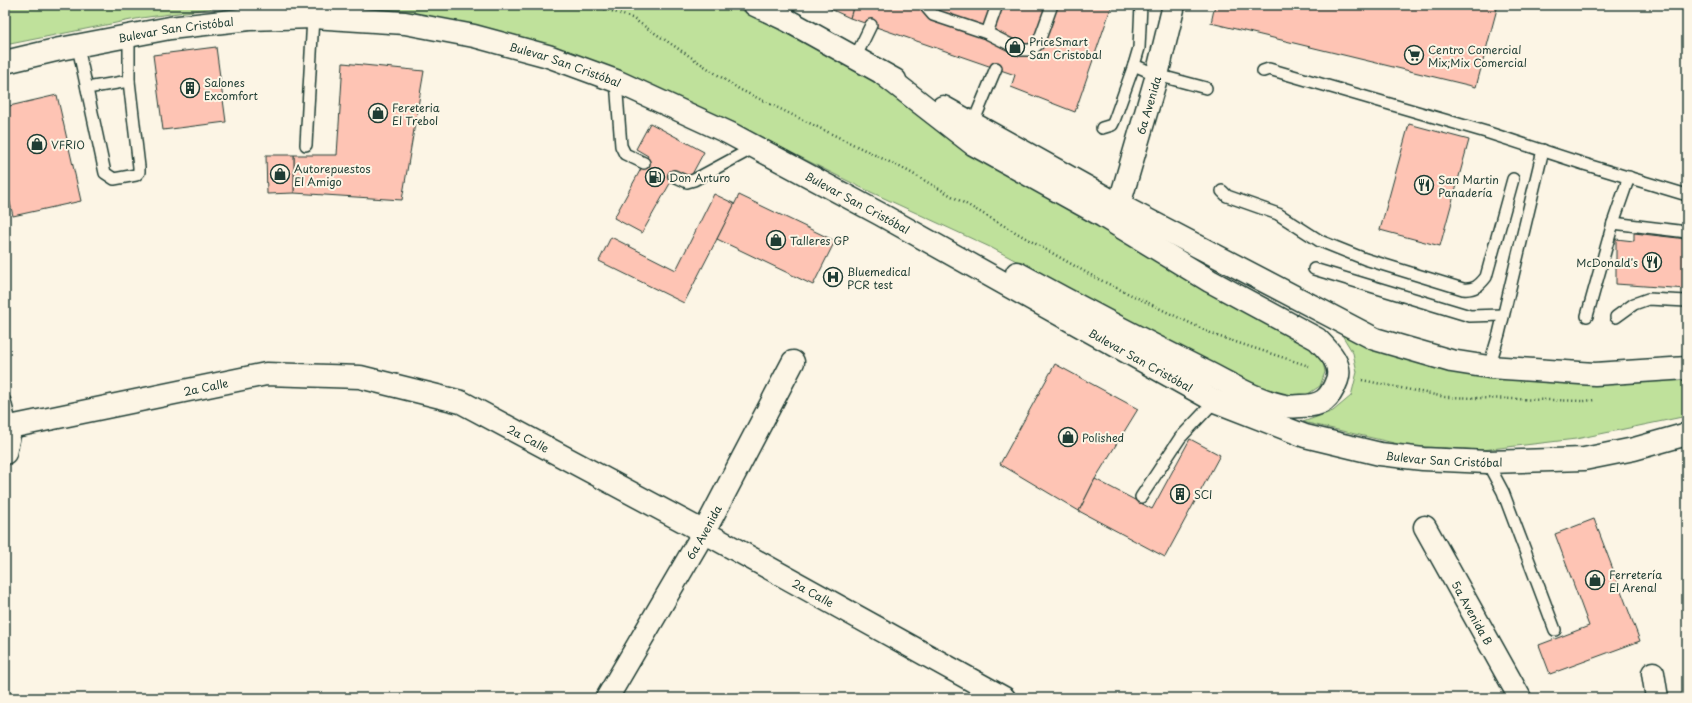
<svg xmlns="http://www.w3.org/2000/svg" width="1692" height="703" font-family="'Playpen Sans',sans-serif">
  <rect width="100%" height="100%" fill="#fcf5e5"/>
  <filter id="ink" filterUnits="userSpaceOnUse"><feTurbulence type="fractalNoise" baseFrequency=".025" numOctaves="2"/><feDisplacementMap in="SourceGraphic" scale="8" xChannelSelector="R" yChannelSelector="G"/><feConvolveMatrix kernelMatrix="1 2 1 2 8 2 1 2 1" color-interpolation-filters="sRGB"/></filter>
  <g filter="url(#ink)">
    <g fill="#bfe19b" stroke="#6f8f68">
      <polygon points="5,5 732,5 872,79 1118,235 1303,343 1322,357 1325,372 1320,386 1305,396 1287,396 1257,387 1116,314 992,248 860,187 712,113 645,82 601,64 410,16 338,7 229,6 141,18 5,45"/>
      <polygon points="1342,335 1405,359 1687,377 1687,416 1576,439 1482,450 1407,446 1303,422 1333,411 1351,396 1357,372 1353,353"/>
    </g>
    <g fill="#fec4b4" stroke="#1f3d34">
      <polygon points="822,5 854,5 850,18"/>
      <polygon points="854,5 1112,5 1075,112 1011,87 1015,75 850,18"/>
      <polygon points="1215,5 1498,5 1476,87 1211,23"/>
      <polygon points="216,47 226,122 163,130 153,55"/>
      <polygon points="343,63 424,71 402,200 294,193 294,155 337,155"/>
      <polygon points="57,95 81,201 13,216 5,181 5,107"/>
      <polygon points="650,123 704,152 690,178 677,171 642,233 614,218 648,156 636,149"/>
      <polygon points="1409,124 1469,140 1440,246 1380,230"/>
      <polygon points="266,155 294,155 294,193 267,194"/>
      <polygon points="714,194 735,204 684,303 599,261 611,237 676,270"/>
      <polygon points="739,195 835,241 813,285 717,239"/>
      <polygon points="1634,233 1687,239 1687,289 1616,284 1616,239 1634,241"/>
      <polygon points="1055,364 1138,409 1095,479 1079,511 1000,464"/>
      <polygon points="1190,439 1220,455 1165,557 1079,511 1095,479 1152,509"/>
      <polygon points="1594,519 1640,641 1550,674 1539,645 1589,626 1555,534"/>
    </g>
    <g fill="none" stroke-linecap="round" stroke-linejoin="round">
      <g stroke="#1f3d34" stroke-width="14">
        <g id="lane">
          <polyline points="928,5 927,8 933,15 987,33 1021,50 1031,50 1038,44 1052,5"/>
          <polyline points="1141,5 1139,48 1134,65 1157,75 1206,88"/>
          <polyline points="987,33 997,5"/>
          <polyline points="78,47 105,173 114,179 136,175 139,172 139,167 129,81 129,37"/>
          <polyline points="855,58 871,25"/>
          <polyline points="1263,71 1269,69 1486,132 1584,164 1687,195"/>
          <polyline points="616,81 621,146 625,154 644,163"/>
          <polyline points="87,88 129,81"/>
          <polyline points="973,123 996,68"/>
          <polyline points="1102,128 1112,125 1114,121 1134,65"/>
          <polyline points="306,145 313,17"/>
          <polyline points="674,176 687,182 694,180 755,147"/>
          <path d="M1222,191l5,5 51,18 42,27 45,18 98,30c11,1 16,-3 23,-12l27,-98"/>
          <polyline points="1613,223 1687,232"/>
          <polyline points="1314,269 1470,316 1503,315"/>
          <polyline points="1587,316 1613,223 1629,177"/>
          <polyline points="1616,317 1634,304 1648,299 1687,301"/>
          <polyline points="1489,367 1499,334 1543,150"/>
          <polyline points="5,401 11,426"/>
          <polyline points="1487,462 1503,492 1555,630"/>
          <polyline points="1141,497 1180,438 1215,401"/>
        </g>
      </g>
      <g stroke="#1f3d34" stroke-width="25">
        <g id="street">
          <path id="s1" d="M1119,205l38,-130 17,-70"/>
          <path id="s2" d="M5,428l261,-54 94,3 101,25 243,130 300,166"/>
          <polyline points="5,453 11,426"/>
          <path id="s3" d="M1425,527l95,171"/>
          <polyline points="1653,673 1657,698"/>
          <path id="s4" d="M607,698l97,-166 89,-170"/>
        </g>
      </g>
      <g stroke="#1f3d34" stroke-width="25">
        <g id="primary">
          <polyline points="755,5 785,19 895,80"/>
          <path id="s5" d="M5,62l55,-13 110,-21 79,-9 64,-2 92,6 69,13 74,20 68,25 113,52 151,81 335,187 90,35 75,18 43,5 64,3 97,-3 50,-10 53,-15"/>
          <path d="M883,74l90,70 130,72 107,65 107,58c11,11 26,25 20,41 -7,19 -15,26 -36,26 -4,0 -10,1 -15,0 -30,-5 -59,-24 -86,-37 -62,-31 -123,-63 -183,-96"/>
          <polyline points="943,107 1119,205 1375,339 1451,361 1489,367 1595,374 1687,368"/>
        </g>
      </g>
      <g stroke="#1f3d34" stroke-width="2.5" stroke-dasharray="1 3" stroke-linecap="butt">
        <polyline points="593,5 632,18 739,89 906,170 1096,278 1217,336 1309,366"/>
        <polyline points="1362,380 1445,397 1584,401 1595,400"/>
      </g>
      <use href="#lane" stroke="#fcf5e5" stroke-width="11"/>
      <use href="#street" stroke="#fcf5e5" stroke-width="22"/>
      <use href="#primary" stroke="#fcf5e5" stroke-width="22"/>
    </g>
  </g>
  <defs>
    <g id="shop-ring" transform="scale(1)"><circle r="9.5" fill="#fcf5e5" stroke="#1f3d34" stroke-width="1.5"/><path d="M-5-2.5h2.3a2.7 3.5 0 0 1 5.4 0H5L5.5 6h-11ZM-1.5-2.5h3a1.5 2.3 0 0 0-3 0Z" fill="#1f3d34"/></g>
    <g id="supermarket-ring" transform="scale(1)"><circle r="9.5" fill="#fcf5e5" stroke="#1f3d34" stroke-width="1.5"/><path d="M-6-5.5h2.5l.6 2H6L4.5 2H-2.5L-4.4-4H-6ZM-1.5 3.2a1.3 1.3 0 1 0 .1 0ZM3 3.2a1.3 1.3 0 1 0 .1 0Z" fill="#1f3d34"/></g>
    <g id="building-ring" transform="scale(1)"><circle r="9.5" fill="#fcf5e5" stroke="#1f3d34" stroke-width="1.5"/><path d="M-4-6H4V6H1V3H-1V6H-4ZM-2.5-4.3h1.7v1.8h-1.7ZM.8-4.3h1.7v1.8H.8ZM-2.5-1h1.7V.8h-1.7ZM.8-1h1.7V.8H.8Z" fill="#1f3d34"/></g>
    <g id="fuel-ring" transform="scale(1)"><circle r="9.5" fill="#fcf5e5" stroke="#1f3d34" stroke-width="1.5"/><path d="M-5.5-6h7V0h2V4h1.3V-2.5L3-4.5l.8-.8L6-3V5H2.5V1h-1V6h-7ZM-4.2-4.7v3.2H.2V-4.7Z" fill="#1f3d34"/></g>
    <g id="restaurant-ring" transform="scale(1)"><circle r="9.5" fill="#fcf5e5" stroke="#1f3d34" stroke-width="1.5"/><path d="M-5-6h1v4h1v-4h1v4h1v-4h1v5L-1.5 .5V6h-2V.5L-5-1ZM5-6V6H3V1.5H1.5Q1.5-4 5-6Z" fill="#1f3d34"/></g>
    <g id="hospital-ring" transform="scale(1)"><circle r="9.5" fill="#fcf5e5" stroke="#1f3d34" stroke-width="1.5"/><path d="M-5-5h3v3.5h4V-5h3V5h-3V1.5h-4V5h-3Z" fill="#1f3d34"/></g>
  </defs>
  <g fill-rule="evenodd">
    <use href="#shop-ring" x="1015" y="47"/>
    <use href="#supermarket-ring" x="1414" y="55"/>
    <use href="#building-ring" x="190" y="88"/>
    <use href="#shop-ring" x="378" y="113"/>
    <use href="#shop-ring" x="37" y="144"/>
    <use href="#shop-ring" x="280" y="174"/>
    <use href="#fuel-ring" x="655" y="177"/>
    <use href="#restaurant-ring" x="1424" y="185"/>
    <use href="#shop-ring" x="776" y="240"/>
    <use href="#restaurant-ring" x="1652" y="262"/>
    <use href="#hospital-ring" x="833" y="277"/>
    <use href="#shop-ring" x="1068" y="437"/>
    <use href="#building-ring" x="1180" y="494"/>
    <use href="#shop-ring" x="1595" y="580"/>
  </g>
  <g text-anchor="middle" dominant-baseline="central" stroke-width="4" stroke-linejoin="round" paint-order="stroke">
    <g font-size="11" fill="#1f3d34" stroke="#fcf5e5">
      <text stroke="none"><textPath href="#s5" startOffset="174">Bulevar San Cristóbal</textPath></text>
      <text stroke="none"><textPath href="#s5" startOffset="570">Bulevar San Cristóbal</textPath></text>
      <text stroke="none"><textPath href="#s1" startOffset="104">6a Avenida</textPath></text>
      <text stroke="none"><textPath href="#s5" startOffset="894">Bulevar San Cristóbal</textPath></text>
      <text stroke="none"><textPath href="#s5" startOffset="1218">Bulevar San Cristóbal</textPath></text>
      <text stroke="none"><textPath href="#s2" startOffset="205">2a Calle</textPath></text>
      <text stroke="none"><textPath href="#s2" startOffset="541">2a Calle</textPath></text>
      <text stroke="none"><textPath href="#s5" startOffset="1541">Bulevar San Cristóbal</textPath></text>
      <text stroke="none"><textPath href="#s4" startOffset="192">6a Avenida</textPath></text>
      <text stroke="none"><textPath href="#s2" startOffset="865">2a Calle</textPath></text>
      <text stroke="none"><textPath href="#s3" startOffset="98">5a Avenida B</textPath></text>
    </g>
    <g font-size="11" fill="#1f3d34" stroke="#fcf5e5" text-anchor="start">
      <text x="1029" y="41">PriceSmart<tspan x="1029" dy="13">San Cristobal</tspan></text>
      <text x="1428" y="49">Centro Comercial<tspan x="1428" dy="13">Mix;Mix Comercial</tspan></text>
      <text x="204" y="82">Salones<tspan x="204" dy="13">Excomfort</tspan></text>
      <text x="392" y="107">Fereteria<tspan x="392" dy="13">El Trebol</tspan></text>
      <text x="51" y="144">VFRIO</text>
      <text x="294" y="168">Autorepuestos<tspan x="294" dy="13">El Amigo</tspan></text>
      <text x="669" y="177">Don Arturo</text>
      <text x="1438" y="179">San Martin<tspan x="1438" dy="13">Panadería</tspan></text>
      <text x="790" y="240">Talleres GP</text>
      <text x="1638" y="262" text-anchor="end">McDonald's</text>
      <text x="847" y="271">Bluemedical<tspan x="847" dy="13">PCR test</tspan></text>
      <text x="1082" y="437">Polished</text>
      <text x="1194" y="494">SCI</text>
      <text x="1609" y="574">Ferretería<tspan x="1609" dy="13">El Arenal</tspan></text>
    </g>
  </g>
  <rect width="1692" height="703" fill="none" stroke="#fcf5e5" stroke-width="20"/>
  <rect x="10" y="10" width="1672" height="683" fill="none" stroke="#1f3d34" stroke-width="1.5" filter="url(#ink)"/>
</svg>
